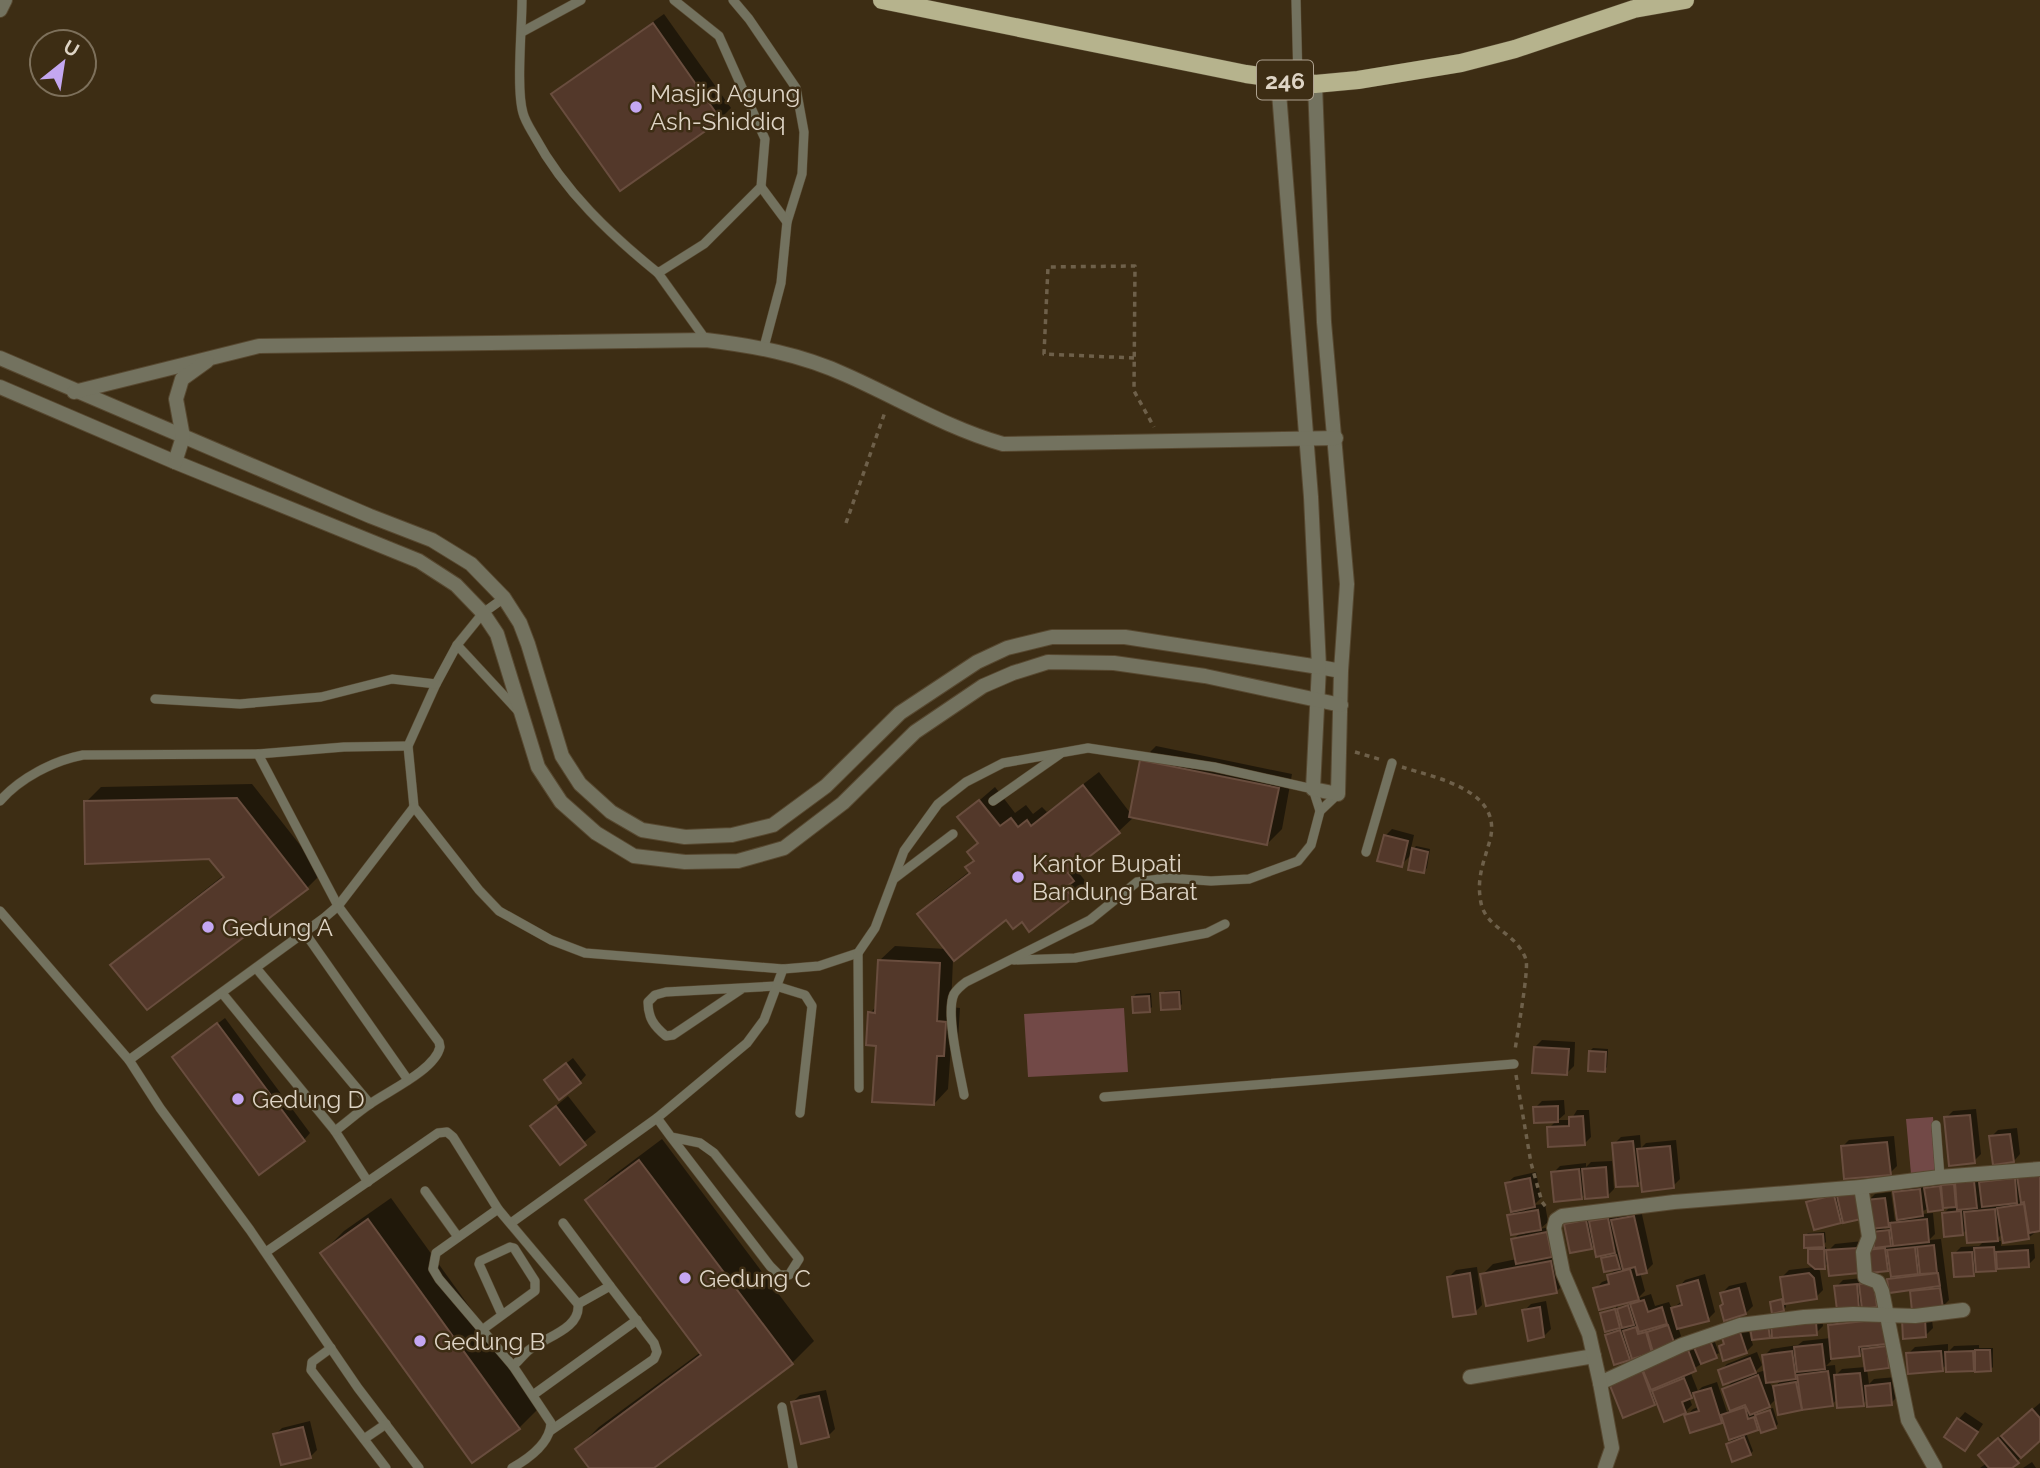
<svg xmlns="http://www.w3.org/2000/svg" width="2040" height="1468" font-family="Raleway,sans-serif">
  <rect width="100%" height="100%" fill="#3d2d14"/>
  <g fill="#724947">
    <polygon points="1124,1008 1128,1072 1028,1077 1024,1014"/>
    <polygon points="1933,1117 1938,1172 1911,1174 1906,1119"/>
  </g>
  <g fill="#0007" fill-rule="evenodd">
    <polygon points="664,14 731,108 720,119 554,94 564,84"/>
    <polygon points="1156,746 1292,774 1282,829 1267,844 1134,817 1119,831 1083,859 1088,865 1079,873 1086,882 1072,897 1022,919 1007,918 953,959 951,1007 960,1008 958,1039 951,1046 948,1089 934,1104 877,1044 870,1013 878,1005 880,960 895,946 946,949 919,914 934,899 970,871 967,868 975,860 979,842 960,817 995,787 1015,813 1026,805 1033,814 1042,807 1047,812 1099,772 1131,814 1141,761"/>
    <polygon points="252,784 322,873 307,888 148,1008 113,965 127,951 224,875 210,857 86,802 101,787"/>
    <polygon points="1392,829 1414,835 1410,853 1416,846 1430,849 1427,868 1424,871 1412,854 1401,865 1385,836"/>
    <polygon points="1181,990 1182,1004 1179,1007 1162,994 1165,991"/>
    <polygon points="1151,993 1152,1007 1149,1010 1133,997 1136,994"/>
    <polygon points="225,1018 310,1133 304,1140 174,1057"/>
    <polygon points="1542,1040 1575,1042 1574,1066 1567,1073 1535,1047"/>
    <polygon points="1593,1048 1608,1049 1607,1067 1604,1070 1590,1051"/>
    <polygon points="573,1058 586,1075 580,1082 553,1074"/>
    <polygon points="568,1096 596,1132 560,1162 532,1126"/>
    <polygon points="1564,1100 1565,1114 1558,1120 1571,1120 1577,1110 1589,1110 1591,1137 1584,1144 1549,1128 1556,1121 1535,1108 1542,1101"/>
    <polygon points="1976,1109 1981,1154 1974,1161 1946,1118 1953,1111"/>
    <polygon points="2017,1128 2020,1154 2014,1161 1991,1137 1998,1130"/>
    <polygon points="1640,1135 1641,1148 1646,1143 1676,1140 1680,1179 1673,1186 1642,1179 1637,1184 1614,1144 1621,1137"/>
    <polygon points="1894,1136 1897,1166 1890,1173 1842,1147 1849,1140"/>
    <polygon points="662,1139 814,1341 792,1363 651,1468 592,1468 577,1449 599,1427 701,1352 588,1200 610,1178"/>
    <polygon points="1612,1161 1614,1189 1607,1196 1586,1193 1582,1197 1553,1173 1560,1166 1586,1163 1586,1167 1591,1162"/>
    <path d="M2040,1164v65l-12,9 -27,3v5l33,-2 1,14 -7,7 -51,5 -4,4 -18,1 -1,-21 7,-7 18,-1 6,-6 -16,1 -1,-13 -6,6 -16,1 -2,-22 8,-8 -23,5v-2l-6,3 -1,3 11,-1 2,21 -6,6 12,-1 8,61 -7,7 -28,3 -3,-22 -21,3 1,-26 -4,4 -17,2 -2,-20 7,-7 -2,-11 7,-7 -8,1 -2,-15 -5,4 -21,5v-3l-3,3 -26,7 -7,-25 7,-7 26,-7 1,4 4,-4 21,-4 3,14 5,-5 16,-2 4,29 4,-4 -4,-24 7,-7 24,-3 1,5 2,-2 13,-2 1,2 3,-3 12,-1 6,-6 17,-1v7l7,-7 33,-3v2l9,-8zM2023,1175l1,4 -38,4v-4zM1892,1221l1,7 -9,1zM2003,1233l1,8h-9z"/>
    <polygon points="1536,1172 1541,1198 1534,1205 1545,1204 1548,1222 1540,1229 1554,1226 1567,1281 1556,1292 1482,1275 1493,1264 1517,1259 1513,1240 1521,1232 1509,1215 1513,1212 1507,1183 1514,1177"/>
    <polygon points="391,1198 541,1406 519,1428 322,1253 344,1231"/>
    <polygon points="1641,1210 1653,1264 1646,1271 1640,1272 1645,1291 1638,1298 1617,1304 1618,1309 1621,1306 1631,1304 1631,1305 1639,1298 1651,1294 1655,1306 1669,1302 1672,1309 1682,1301 1679,1287 1685,1280 1705,1274 1715,1312 1708,1319 1678,1327 1681,1336 1674,1343 1633,1357 1633,1354 1629,1358 1607,1335 1614,1328 1602,1314 1605,1311 1613,1308 1618,1326 1622,1326 1614,1300 1595,1289 1602,1282 1610,1279 1609,1275 1617,1268 1603,1259 1609,1253 1595,1243 1591,1247 1566,1225 1573,1218 1592,1214 1594,1219 1598,1215 1615,1212 1616,1218 1620,1214"/>
    <polygon points="1825,1232 1826,1242 1821,1247 1826,1247 1827,1252 1835,1244 1863,1241 1865,1265 1829,1262 1824,1267 1817,1267 1820,1271 1823,1290 1816,1297 1785,1302 1786,1307 1783,1310 1772,1302 1785,1297 1782,1277 1789,1270 1815,1267 1809,1250 1814,1246 1805,1236 1808,1233"/>
    <polygon points="1477,1267 1482,1305 1475,1312 1449,1277 1456,1270"/>
    <polygon points="1863,1278 1876,1280 1880,1303 1877,1306 1863,1302 1858,1307 1836,1287 1843,1280"/>
    <polygon points="1746,1282 1753,1306 1746,1313 1725,1304 1722,1293 1729,1286"/>
    <polygon points="1546,1301 1551,1329 1544,1336 1524,1311 1531,1304"/>
    <path d="M1894,1309l-1,35 -24,3v3l25,-3 1,13 -7,7 -21,2 2,15 5,-5 22,-2 2,19 -7,7 -23,-4 -5,5 -25,-5 -6,5 -53,9 -2,-15 -8,8 -12,4 1,3 15,-5 5,16 -3,3 -14,-2 -15,8 7,18 -3,3 -22,-10 8,-8 -12,-17 -3,3 -35,-6 7,-7 6,-2 -4,-15 -6,5 3,8 -6,6 4,-1 -25,10 -7,-19 -4,3 -43,-20 102,-47 6,16 -29,18 8,20 4,-4 15,-5 10,30 3,-3 -6,-19 11,-11 -15,-8 7,-7 30,-12 5,13 -9,9 13,-4 -2,-14 7,-7 27,-4 5,-4 28,-3 -1,-13 11,-11zM1864,1350l2,17 -24,2 -6,6 -1,-10 -9,1 5,-5v-4l29,-2zM1782,1379l-9,10 -4,-8z"/>
    <polygon points="1931,1312 1933,1328 1926,1335 1905,1337"/>
    <polygon points="1822,1316 1823,1326 1816,1333 1773,1332 1769,1336 1752,1327"/>
    <polygon points="1746,1323 1753,1345 1746,1352 1721,1347"/>
    <polygon points="1948,1344 1948,1352 1954,1346 1979,1345 1979,1348 1993,1348 1993,1367 1990,1370 1977,1365 1973,1369 1947,1364 1942,1369 1908,1354 1915,1347"/>
    <polygon points="826,1390 835,1429 828,1436 793,1402 800,1395"/>
    <polygon points="2040,1403 2040,1439 2010,1468 1980,1468 1987,1463 1987,1448"/>
    <polygon points="1965,1412 1983,1424 1971,1442 1959,1419"/>
    <polygon points="310,1421 317,1450 310,1457 275,1435 282,1428"/>
    <polygon points="2032,1462 2036,1468 2023,1468"/>
  </g>
  <g fill="#53382a" stroke="#694d3e" stroke-width="2">
    <polygon points="653,23 721,120 620,191 551,94"/>
    <polygon points="1140,760 1279,788 1267,845 1129,817"/>
    <polygon points="1083,785 1120,833 1068,873 1074,881 1065,888 1073,898 1029,932 1022,922 1013,929 1006,920 954,961 917,914 970,873 965,867 974,861 967,852 978,843 957,817 979,800 1000,826 1011,818 1018,827 1027,820 1031,826"/>
    <polygon points="237,798 308,889 147,1010 110,965 224,877 209,859 85,864 84,801"/>
    <polygon points="1384,835 1408,841 1402,867 1377,861"/>
    <polygon points="1412,848 1428,852 1424,873 1408,870"/>
    <polygon points="878,960 940,963 937,1021 946,1022 944,1056 937,1056 934,1105 872,1102 876,1046 866,1045 868,1012 875,1013"/>
    <polygon points="1179,992 1180,1009 1161,1010 1160,993"/>
    <polygon points="1149,996 1150,1012 1133,1013 1132,997"/>
    <polygon points="217,1023 305,1141 259,1175 172,1057"/>
    <polygon points="1534,1047 1569,1049 1567,1075 1532,1073"/>
    <polygon points="1589,1051 1606,1052 1605,1072 1588,1071"/>
    <polygon points="566,1063 581,1083 559,1100 544,1080"/>
    <polygon points="556,1106 586,1145 560,1165 530,1126"/>
    <polygon points="1558,1106 1558,1122 1534,1123 1533,1107"/>
    <polygon points="1970,1115 1975,1163 1949,1166 1944,1117"/>
    <polygon points="1583,1116 1585,1145 1548,1147 1547,1127 1569,1126 1569,1117"/>
    <polygon points="2010,1134 2014,1162 1993,1165 1989,1136"/>
    <polygon points="1633,1141 1638,1186 1616,1187 1612,1143"/>
    <polygon points="1887,1142 1891,1175 1844,1179 1841,1146"/>
    <polygon points="1670,1146 1674,1188 1642,1192 1637,1149"/>
    <polygon points="639,1160 793,1364 654,1468 589,1468 575,1449 701,1355 585,1200"/>
    <polygon points="1606,1167 1608,1197 1585,1199 1582,1169"/>
    <polygon points="1579,1169 1582,1199 1554,1202 1551,1172"/>
    <polygon points="2040,1173 2040,1231 2029,1233 2024,1202 2021,1203 2017,1176"/>
    <polygon points="1530,1178 1535,1207 1511,1212 1505,1183"/>
    <polygon points="2015,1178 2017,1203 1982,1207 1979,1182"/>
    <polygon points="1974,1181 1977,1208 1957,1210 1955,1182"/>
    <polygon points="1954,1184 1956,1207 1943,1208 1941,1185"/>
    <polygon points="1940,1186 1943,1210 1928,1212 1924,1188"/>
    <polygon points="1920,1189 1923,1216 1897,1220 1893,1192"/>
    <polygon points="1860,1191 1866,1218 1843,1223 1837,1196"/>
    <polygon points="1834,1195 1841,1223 1814,1230 1806,1202"/>
    <polygon points="1885,1198 1889,1227 1870,1229 1866,1200"/>
    <polygon points="2024,1204 2029,1239 2003,1243 1997,1208"/>
    <polygon points="1995,1209 1998,1241 1967,1243 1964,1212"/>
    <polygon points="1538,1210 1541,1230 1511,1235 1507,1215"/>
    <polygon points="1961,1211 1963,1235 1944,1237 1942,1213"/>
    <polygon points="1634,1216 1647,1273 1637,1275 1635,1267 1623,1270 1611,1220"/>
    <polygon points="1608,1218 1615,1253 1596,1257 1589,1221"/>
    <polygon points="368,1219 520,1429 472,1463 320,1253"/>
    <polygon points="1927,1219 1929,1242 1893,1246 1890,1223"/>
    <polygon points="1586,1220 1592,1249 1570,1253 1564,1224"/>
    <polygon points="1889,1230 1891,1246 1874,1248 1872,1232"/>
    <polygon points="1547,1232 1552,1257 1516,1264 1511,1239"/>
    <polygon points="1823,1234 1824,1247 1804,1248 1804,1235"/>
    <polygon points="1934,1245 1937,1273 1920,1274 1917,1247"/>
    <polygon points="1915,1247 1918,1274 1891,1277 1887,1250"/>
    <polygon points="1994,1247 1996,1271 1976,1272 1974,1248"/>
    <polygon points="1857,1248 1859,1273 1829,1276 1826,1250"/>
    <polygon points="1885,1248 1888,1271 1869,1273 1866,1250"/>
    <polygon points="1808,1249 1824,1249 1825,1269 1815,1269 1808,1263"/>
    <polygon points="2028,1250 2029,1267 1997,1269 1996,1252"/>
    <polygon points="1972,1252 1974,1276 1954,1277 1952,1253"/>
    <polygon points="1616,1255 1620,1269 1604,1272 1601,1258"/>
    <polygon points="1551,1261 1557,1293 1486,1306 1480,1274"/>
    <polygon points="1630,1269 1639,1300 1599,1310 1593,1288 1609,1284 1607,1275"/>
    <polygon points="1470,1273 1476,1314 1453,1317 1447,1277"/>
    <polygon points="1809,1273 1814,1278 1817,1299 1784,1304 1780,1277"/>
    <polygon points="1938,1273 1940,1286 1889,1293 1887,1279"/>
    <polygon points="1698,1280 1709,1321 1677,1329 1671,1308 1682,1305 1677,1286"/>
    <polygon points="1874,1282 1877,1307 1862,1309 1859,1284"/>
    <polygon points="1857,1284 1859,1309 1837,1310 1834,1286"/>
    <polygon points="1739,1288 1746,1314 1724,1321 1720,1306 1723,1304 1720,1293"/>
    <polygon points="1940,1288 1943,1308 1912,1311 1910,1291"/>
    <polygon points="1782,1299 1784,1311 1772,1314 1770,1302"/>
    <polygon points="1644,1300 1648,1312 1662,1307 1667,1324 1639,1332 1630,1304"/>
    <polygon points="1628,1305 1634,1325 1622,1328 1617,1309"/>
    <polygon points="1540,1307 1544,1337 1528,1341 1522,1310"/>
    <polygon points="1615,1309 1620,1328 1605,1332 1600,1313"/>
    <polygon points="1925,1318 1926,1337 1903,1339 1902,1320"/>
    <polygon points="1883,1319 1886,1344 1859,1347 1860,1356 1831,1359 1828,1325"/>
    <polygon points="1816,1322 1817,1335 1772,1338 1771,1324"/>
    <polygon points="1768,1324 1770,1338 1752,1340 1750,1327"/>
    <polygon points="1668,1325 1675,1345 1653,1352 1647,1332"/>
    <polygon points="1636,1327 1638,1334 1646,1332 1652,1353 1632,1359 1623,1331"/>
    <polygon points="1739,1329 1747,1353 1723,1361 1719,1346 1724,1344 1721,1335"/>
    <polygon points="1620,1330 1630,1360 1614,1365 1605,1335"/>
    <polygon points="1709,1338 1717,1358 1701,1364 1693,1345"/>
    <polygon points="1822,1344 1825,1369 1797,1372 1794,1347"/>
    <polygon points="1887,1346 1889,1368 1865,1371 1862,1349"/>
    <polygon points="1687,1347 1696,1371 1651,1390 1641,1366"/>
    <polygon points="1975,1350 1990,1350 1991,1371 1975,1372"/>
    <polygon points="1792,1351 1796,1379 1766,1383 1762,1355"/>
    <polygon points="1941,1351 1943,1371 1908,1374 1906,1353"/>
    <polygon points="1973,1351 1974,1371 1946,1372 1945,1352"/>
    <polygon points="1750,1358 1756,1373 1723,1385 1718,1370"/>
    <polygon points="1642,1370 1655,1405 1623,1418 1609,1383"/>
    <polygon points="1828,1371 1833,1406 1802,1410 1797,1375"/>
    <polygon points="1860,1373 1864,1406 1837,1408 1834,1375"/>
    <polygon points="1758,1375 1770,1407 1750,1415 1745,1405 1730,1411 1722,1389"/>
    <polygon points="1684,1378 1692,1398 1682,1402 1686,1413 1664,1422 1652,1391"/>
    <polygon points="1796,1382 1802,1410 1778,1415 1773,1386"/>
    <polygon points="1890,1383 1892,1405 1867,1407 1865,1386"/>
    <polygon points="1711,1388 1722,1423 1690,1433 1684,1415 1699,1411 1693,1393"/>
    <polygon points="819,1396 829,1437 801,1444 791,1402"/>
    <polygon points="1745,1407 1748,1419 1754,1417 1758,1430 1729,1440 1721,1415"/>
    <polygon points="2032,1409 2040,1418 2040,1441 2021,1458 2001,1436"/>
    <polygon points="1770,1410 1776,1428 1761,1433 1755,1415"/>
    <polygon points="1957,1418 1978,1432 1965,1451 1944,1437"/>
    <polygon points="303,1427 311,1458 281,1465 273,1434"/>
    <polygon points="1744,1437 1751,1455 1732,1462 1726,1444"/>
    <polygon points="1998,1438 2019,1463 2012,1468 1989,1468 1978,1455"/>
  </g>
  <g fill="none" stroke-linecap="round" stroke-linejoin="round">
    <g stroke="#574830" stroke-width="10">
      <g id="service">
        <path d="M522,0c0,28 -6,89 1,113 2,8 8,17 12,24 29,54 76,98 123,136l46,-29 57,-57 4,-48 -46,-103 -45,-36"/>
        <polyline points="733,0 749,19 796,88 804,132 802,174 787,222 781,283 764,347"/>
        <polyline points="1296,0 1298,81"/>
        <polyline points="522,32 581,0"/>
        <polyline points="761,187 787,222"/>
        <polyline points="658,273 706,340"/>
        <polyline points="504,598 483,613 457,645 436,684 408,746 414,807 479,890 499,911 551,940 585,953 783,969 819,966 858,953 875,928 904,851 938,804 966,782 1003,763 1088,748 1214,767 1313,789 1320,811"/>
        <polyline points="457,645 520,713"/>
        <polyline points="155,699 240,704 321,697 392,679 436,684"/>
        <path d="M258,754l80,152 101,136 1,5c-5,23 -52,44 -70,57 -12,8 -23,18 -35,27l33,51"/>
        <path d="M0,801c20,-23 53,-40 83,-46l175,-1 86,-7 64,-1"/>
        <polyline points="993,801 1060,754"/>
        <polyline points="1366,852 1392,763"/>
        <polyline points="895,878 953,834"/>
        <polyline points="0,911 129,1060 324,918 338,906 414,807"/>
        <polyline points="305,933 408,1080"/>
        <polyline points="858,953 859,1088"/>
        <polyline points="1014,960 1075,958 1207,933 1225,924"/>
        <polyline points="256,968 370,1104"/>
        <path d="M743,988l-70,47 -7,1c-12,-10 -18,-18 -18,-34l7,-7 11,-3 110,-6 29,9 7,11 -12,107"/>
        <polyline points="222,993 335,1131"/>
        <polyline points="129,1060 160,1108 250,1230 358,1388 419,1468"/>
        <path d="M964,1095c-4,-22 -19,-82 -10,-101 3,-5 8,-9 12,-12l124,-62 47,-38 30,-4 44,3 38,-2 49,-18 13,-16 9,-34 18,-17"/>
        <polyline points="1104,1097 1514,1064"/>
        <polyline points="657,1118 671,1137 770,1266 779,1275 789,1275 799,1259 714,1153 700,1143 671,1137"/>
        <polyline points="1936,1125 1940,1177"/>
        <polyline points="425,1191 458,1237"/>
        <polyline points="498,1209 436,1253 433,1269 439,1279 513,1366"/>
        <polyline points="511,1223 657,1118 747,1043 764,1020 783,969"/>
        <polyline points="563,1223 610,1286"/>
        <path d="M266,1252l172,-119 9,-1 6,5 45,72 80,95c3,25 -33,33 -49,46 -6,5 -10,11 -16,16l38,57c-1,20 -23,36 -39,45"/>
        <polyline points="482,1330 535,1291 535,1281 514,1248 510,1247 480,1261 479,1264 502,1315"/>
        <polyline points="331,1348 312,1362 311,1370 386,1468"/>
        <polyline points="533,1395 637,1320"/>
        <polyline points="782,1407 793,1468"/>
        <polyline points="550,1431 654,1359 657,1352 654,1343 610,1286 578,1304"/>
        <polyline points="364,1439 386,1424"/>
      </g>
    </g>
    <g stroke="#574830" stroke-width="16">
      <g id="minor">
        <polyline points="1315,84 1324,322 1347,584 1341,671 1338,794 1313,789 1319,667 1341,671"/>
        <polyline points="0,358 370,516 432,540 471,564 504,598 520,623 528,644 562,756 580,784 611,812 642,830 685,837 732,835 773,825 826,786 900,713 977,662 1007,648 1052,637 1125,637 1319,667 1311,497 1278,80"/>
        <polyline points="0,387 175,462 419,561 456,585 483,613 497,634 538,767 561,802 596,833 634,856 685,862 738,861 784,848 843,803 915,732 983,686 1013,673 1048,662 1114,663 1205,676 1341,705"/>
        <path d="M74,392l185,-46 447,-6c49,6 94,14 140,35 52,23 101,53 157,69l333,-6"/>
        <polyline points="175,462 183,437 176,399 182,379 207,361"/>
        <polyline points="1861,1187 1869,1237 1863,1252 1865,1277 1878,1282 1882,1291 1908,1420 1935,1468"/>
        <polyline points="1470,1377 1594,1356"/>
        <polyline points="1600,1383 1682,1345 1740,1325 1804,1317 1853,1314 1915,1316 1963,1310"/>
        <polyline points="1605,1468 1612,1448 1600,1383 1589,1334 1563,1273 1554,1228 1556,1220 1562,1216 1674,1202 1861,1187 1940,1177 2040,1169"/>
      </g>
    </g>
    <g stroke="#574830" stroke-width="16">
      <polyline id="tertiary" points="0,10 5,0"/>
    </g>
    <g stroke="#574830" stroke-width="19">
      <polyline id="primary" points="882,0 1246,74 1315,84 1358,80 1461,63 1515,49 1634,9 1685,0"/>
    </g>
    <g stroke="#6e604a" stroke-width="3.5" stroke-dasharray="5 5" stroke-linecap="butt">
      <polyline points="1134,358 1044,354 1048,267 1135,266 1134,391 1154,427"/>
      <polyline points="846,523 885,412"/>
      <polyline points="1355,752 1382,760"/>
      <path d="M1402,767c34,11 101,23 88,73 -6,22 -14,38 -9,63 4,19 21,26 34,39 4,4 10,13 11,18 3,9 -9,76 -11,90"/>
      <polyline points="1516,1075 1531,1163 1542,1202 1546,1207"/>
    </g>
    <use href="#service" stroke="#73725f" stroke-width="9"/>
    <use href="#minor" stroke="#73725f" stroke-width="14"/>
    <use href="#tertiary" stroke="#73725f" stroke-width="14"/>
    <use href="#primary" stroke="#b6b38d" stroke-width="18"/>
  </g>
  <g fill="#c4a7f1" stroke="#3d2d14" stroke-width="2.5">
    <circle cx="636" cy="107" r="7"/>
    <circle cx="1018" cy="877" r="7"/>
    <circle cx="208" cy="927" r="7"/>
    <circle cx="238" cy="1099" r="7"/>
    <circle cx="685" cy="1278" r="7"/>
    <circle cx="420" cy="1341" r="7"/>
  </g>
  <g text-anchor="middle" dominant-baseline="central" stroke-width="5" stroke-linejoin="round" paint-order="stroke">
    <rect fill="#3d2d14" stroke="#aea290" stroke-width="2" x="1257" y="60.5" width="56" height="39" rx="5"/>
    <g font-size="23" font-weight="bold" fill="#ded4c5">
      <text x="1285" y="80">246</text>
    </g>
    <g font-size="24" fill="#ded4c5" stroke="#3d2d14" text-anchor="start">
      <text x="650" y="93">Masjid Agung<tspan x="650" dy="28">Ash-Shiddiq</tspan></text>
      <text x="1032" y="863">Kantor Bupati<tspan x="1032" dy="28">Bandung Barat</tspan></text>
      <text x="222" y="927">Gedung A</text>
      <text x="252" y="1099">Gedung D</text>
      <text x="699" y="1278">Gedung C</text>
      <text x="434" y="1341">Gedung B</text>
    </g>
  </g>
  <g transform="translate(63 63) rotate(30)"><circle r="33" fill="#3d2d14" stroke="#7d705b" stroke-width="2"/>
  <path d="M0-5L12 26L0 18L-12 26Z" fill="#c4a7f1"/>
  <text y="-10" font-size="19" font-weight="bold" text-anchor="middle" fill="#ded4c5">U</text>
  </g>
</svg>
